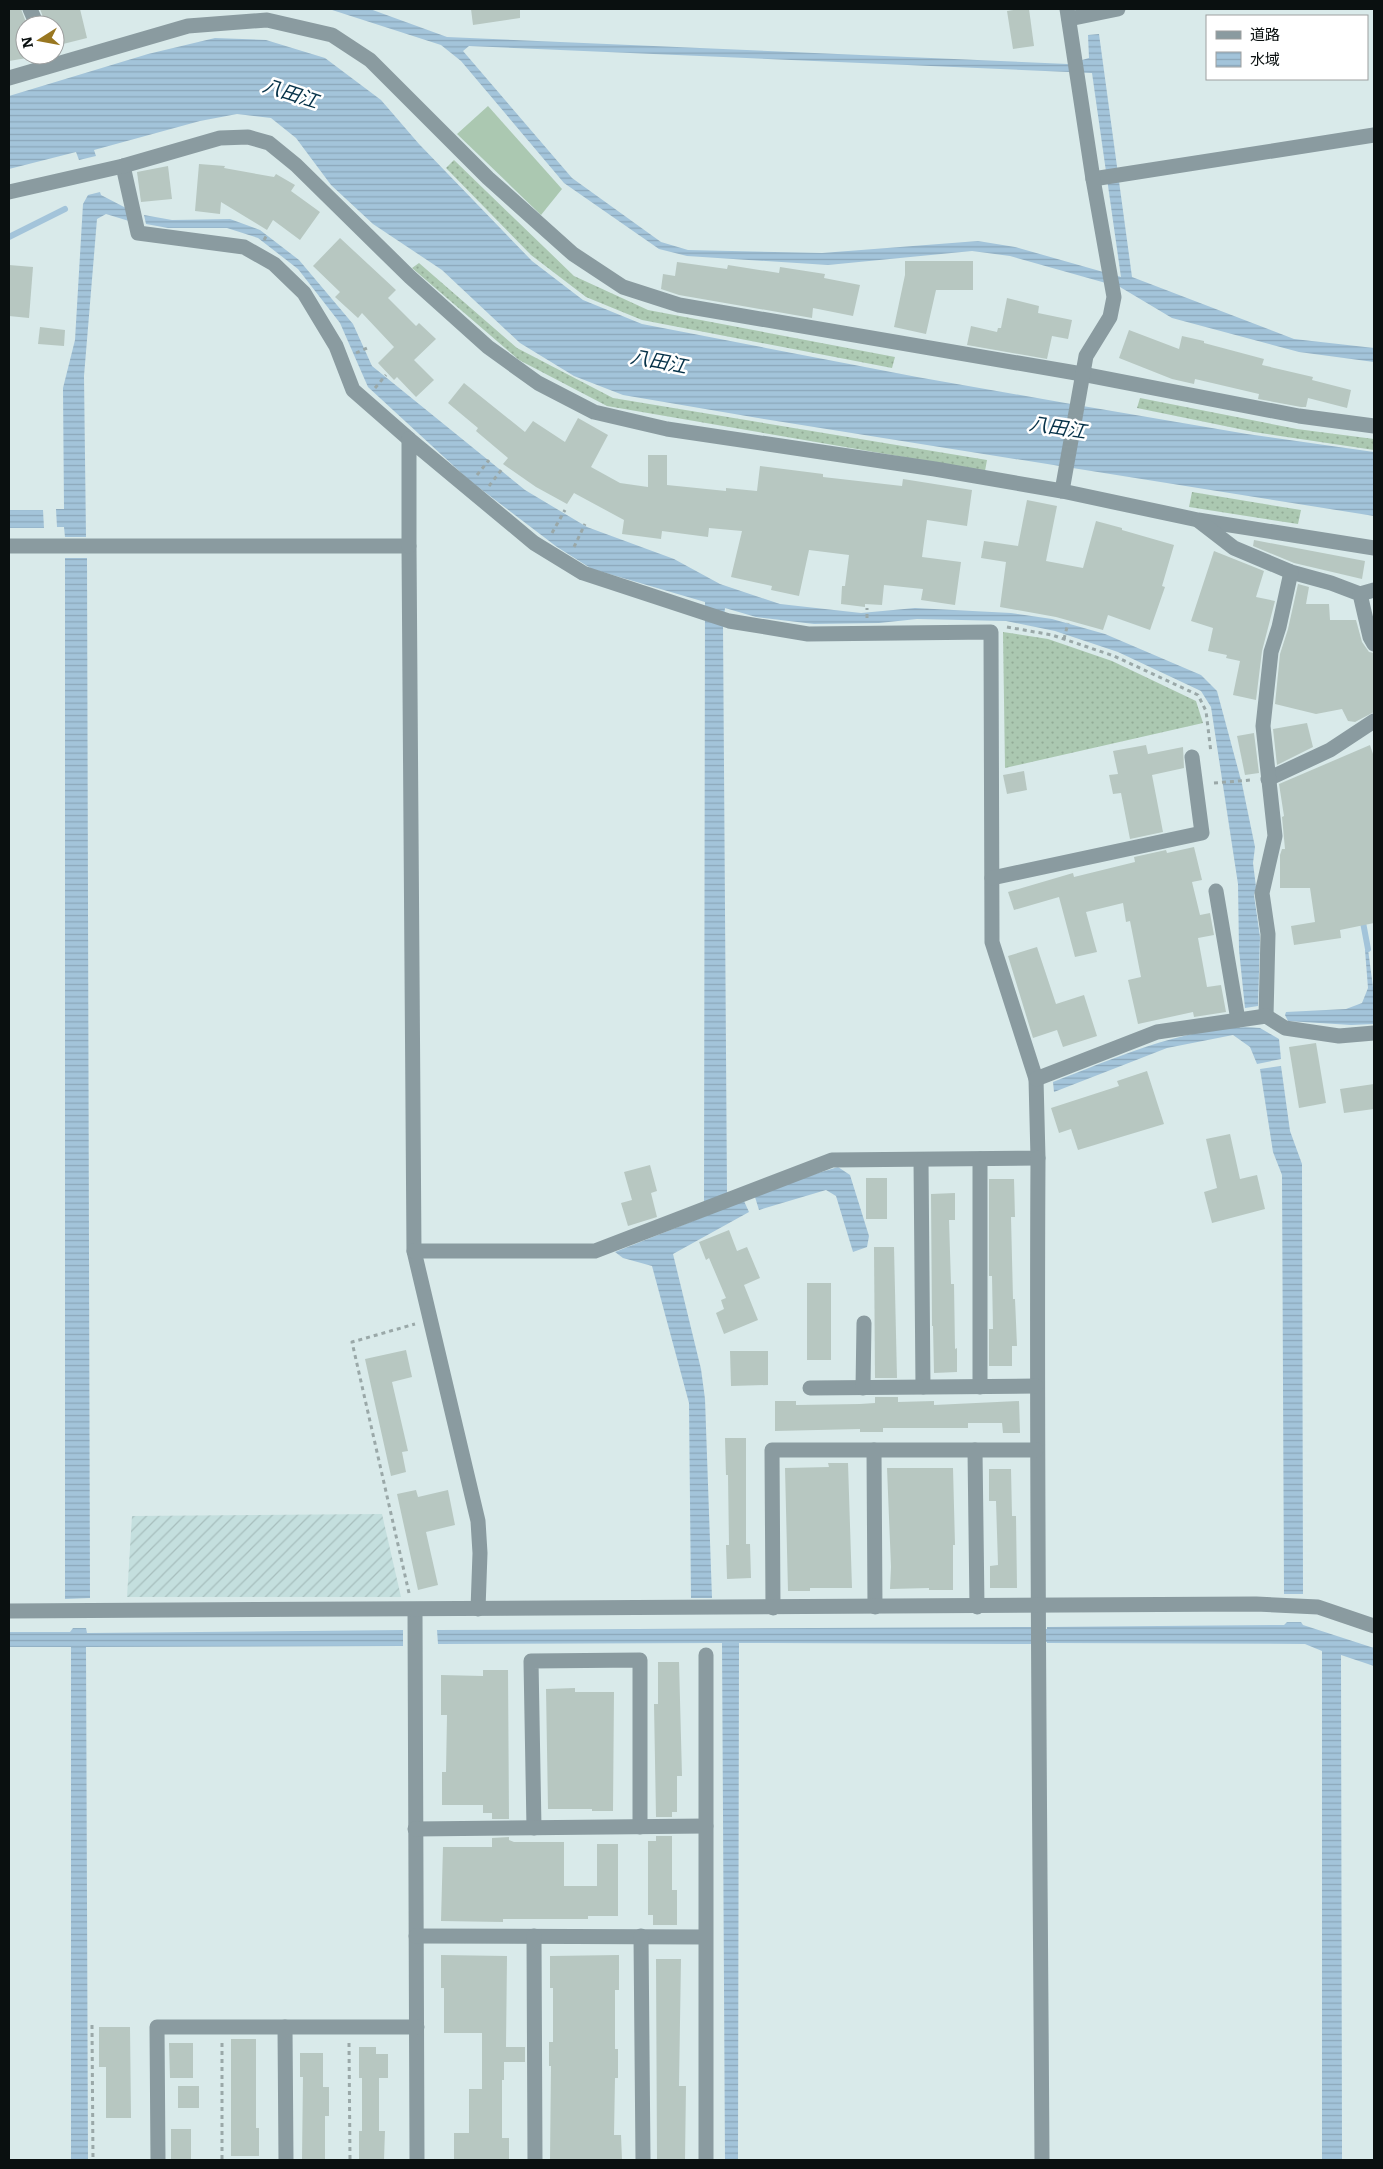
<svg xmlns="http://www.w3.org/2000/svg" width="1383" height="2169" font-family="Literata,'Noto Sans JP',serif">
  <defs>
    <pattern id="industrial-furrows" width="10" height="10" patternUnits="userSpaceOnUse" patternTransform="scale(1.25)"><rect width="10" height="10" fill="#c4dfde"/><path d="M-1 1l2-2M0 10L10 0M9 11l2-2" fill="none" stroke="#a7bebd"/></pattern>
    <pattern id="grass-dots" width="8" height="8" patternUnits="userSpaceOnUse" patternTransform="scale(1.25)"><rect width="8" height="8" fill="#abc8b1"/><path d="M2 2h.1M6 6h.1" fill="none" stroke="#92ab97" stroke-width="1.8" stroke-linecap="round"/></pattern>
    <pattern id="water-rules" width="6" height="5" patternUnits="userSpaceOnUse" patternTransform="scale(1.25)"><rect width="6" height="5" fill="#a3c4da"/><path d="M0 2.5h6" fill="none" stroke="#8ba7ba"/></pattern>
  </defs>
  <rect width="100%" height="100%" fill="#d9eaea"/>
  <polygon fill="url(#industrial-furrows)" points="382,1514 401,1597 127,1597 132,1516"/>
  <g fill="url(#grass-dots)">
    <polygon points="454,160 574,276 648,310 895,357 892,368 642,320 586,297 531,255 446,168"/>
    <polygon points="419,263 517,348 613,398 987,460 985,471 607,406 519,360 412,268"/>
    <polygon points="1140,398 1297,429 1374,439 1374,450 1254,432 1137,408"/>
    <polygon points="1192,492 1301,510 1298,524 1189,507"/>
    <polygon points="1003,632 1048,639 1112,661 1196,701 1203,723 1005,768"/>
  </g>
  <polygon fill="#abc8b1" points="488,106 562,189 541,215 457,134"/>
  <g fill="url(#water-rules)" fill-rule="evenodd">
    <path d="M329,9h41l77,28 621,27 21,-6 -1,-23 11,-1 33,243 162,62 80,9v14l-75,-10 -127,-34 -52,-31 -110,-31 -38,-5 -144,14 -141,-9 -28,-7 -95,-66 -103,-122 -20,-16zM469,46l623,27 29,204 -106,-30 -37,-6 -156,12 -134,-3 -27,-8 -89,-64 -109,-127z"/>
    <polygon points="215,38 266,40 325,58 381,100 419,144 532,261 583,300 642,324 917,377 1071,404 1247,434 1374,452 1374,516 764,419 623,395 574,376 520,343 442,270 373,224 331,185 296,138 271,118 237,114 200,121 94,150 96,156 79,160 76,152 9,169 9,96 148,54"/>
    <polygon points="100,192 101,195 126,208 129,221 106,214 97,219 84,376 86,537 65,537 64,527 57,527 56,509 64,509 63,388 75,340 83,204 88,195"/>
    <polygon points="144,215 172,220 230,219 260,230 299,260 353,324 372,366 525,490 587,527 674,559 720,584 780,604 861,613 915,608 1011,613 1052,619 1105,634 1201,675 1217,691 1242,784 1255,847 1253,863 1256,887 1254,895 1260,937 1258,1006 1245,1008 1239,950 1238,884 1211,707 1201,691 1118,652 1055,631 1006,621 917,619 879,623 814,624 756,617 725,608 723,625 727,1194 744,1201 749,1212 673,1254 701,1369 705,1399 712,1598 691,1598 689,1403 652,1266 623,1258 615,1252 708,1215 704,1204 705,602 592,569 557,547 469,480 368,387 340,323 298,269 258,238 227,228 168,228 146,224"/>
    <polygon points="9,510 43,510 44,528 9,528"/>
    <polygon points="65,558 87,558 90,1598 65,1599"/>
    <polygon points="1368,949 1374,995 1374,1024 1351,1025 1288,1021 1285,1015 1286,1012 1346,1009 1362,1003 1368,988 1365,950"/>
    <path d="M1260,1028l19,11 2,20 -24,5 -7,-17 -17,-12 -66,13 -113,44 -1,-10c61,-23 142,-60 207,-54z"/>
    <polygon points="1281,1066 1290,1131 1302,1164 1303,1594 1284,1594 1282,1175 1273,1152 1260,1069"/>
    <polygon points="838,1167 850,1175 869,1236 867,1247 853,1252 836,1196 826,1190 759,1210 755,1197 795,1180"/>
    <polygon points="1287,1622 1301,1622 1303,1625 1374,1648 1374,1666 1341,1655 1342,2160 1322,2160 1322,1651 1305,1644 1047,1643 1047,1642 1032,1641 1032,1644 739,1643 738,2160 725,2160 722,1643 438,1644 437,1630 1032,1627 1032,1629 1047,1629 1047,1627 1284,1625"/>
    <polygon points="73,1628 86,1628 87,1633 403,1630 403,1646 86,1647 88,2160 71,2160 71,1647 9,1647 9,1632 70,1632"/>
  </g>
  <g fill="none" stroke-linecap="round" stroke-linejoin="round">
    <g stroke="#a3c4da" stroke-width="6">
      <polyline points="9,237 65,209"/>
      <polyline points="1362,917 1368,949"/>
    </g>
  </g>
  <g fill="#b7c7c1">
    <polygon points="9,9 21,9 27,25 20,25 27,58 9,61"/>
    <polygon points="40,9 80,9 87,38 55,46 55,25 46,25"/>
    <polygon points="471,9 520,9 520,18 473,25"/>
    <polygon points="1020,9 1029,9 1034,46 1013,49 1007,11"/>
    <polygon points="199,164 225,166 224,168 274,177 276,174 295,185 291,191 320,212 300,240 273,220 267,230 221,202 220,214 195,211"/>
    <polygon points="168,166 172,199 141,202 137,172"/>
    <polygon points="340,238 396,290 388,298 416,326 419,323 436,339 414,360 434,380 416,397 397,377 394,380 378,363 394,347 362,313 358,318 335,297 340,292 313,266"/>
    <polygon points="905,261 973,261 973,290 936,290 926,334 894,327 905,275"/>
    <polygon points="677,262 727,269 728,265 779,273 780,267 825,274 824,278 860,285 853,316 813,308 812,318 679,295 661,289 663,274 675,276"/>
    <polygon points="9,265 33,267 29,318 9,316"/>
    <polygon points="1007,298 1039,306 1038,313 1072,320 1068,339 1052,336 1047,359 967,345 971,326 997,332 998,328 1001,328"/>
    <polygon points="40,327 65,330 64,346 38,344"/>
    <polygon points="1129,330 1179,349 1182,336 1204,341 1204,343 1264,359 1262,365 1313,377 1312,380 1351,390 1347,408 1308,398 1306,407 1301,407 1258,399 1259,394 1195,379 1194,384 1172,379 1119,358"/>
    <polygon points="464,383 525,432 533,421 565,442 578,418 608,435 591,467 620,483 648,487 648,455 667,455 667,485 726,491 726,488 757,491 760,466 823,474 823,477 902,486 903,479 972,490 967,526 927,520 922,557 961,562 955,605 921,600 923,589 884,585 882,605 865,604 865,607 841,604 842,586 845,586 849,555 809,550 799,596 771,590 772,586 731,577 742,531 709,528 708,537 662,531 661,539 622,534 624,520 574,493 567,504 536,487 503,464 508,458 476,431 478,428 448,403"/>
    <polygon points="1027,500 1057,506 1046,561 1083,568 1096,521 1122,528 1122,530 1174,545 1162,586 1165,587 1150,630 1108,615 1103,630 1056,617 1000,607 1006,562 981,558 984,541 1018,546"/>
    <polygon points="1254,540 1365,561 1362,579 1294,563 1253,546"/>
    <polygon points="1214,551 1264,571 1256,597 1275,601 1262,651 1256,700 1233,695 1240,661 1226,658 1227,655 1208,651 1213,628 1191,621"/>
    <polygon points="1298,584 1309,587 1306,604 1329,604 1330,620 1356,620 1362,642 1369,652 1374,653 1374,712 1355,722 1348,721 1342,709 1316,714 1275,704 1280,654 1288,629"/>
    <polygon points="1307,723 1313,747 1277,765 1273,729"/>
    <polygon points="1254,733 1259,773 1245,775 1237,736"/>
    <polygon points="1146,745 1148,754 1183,747 1184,768 1152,775 1163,832 1130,839 1121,793 1113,794 1109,775 1118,774 1113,751"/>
    <polygon points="1370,745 1374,757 1374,923 1340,930 1341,938 1294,945 1291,926 1315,922 1310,888 1280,888 1280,855 1282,849 1285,849 1282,817 1284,816 1279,784"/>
    <polygon points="1024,771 1027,790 1007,794 1003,775"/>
    <polygon points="1194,847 1202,880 1192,882 1200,915 1210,913 1214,935 1198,938 1207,987 1221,985 1226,1012 1194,1017 1193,1012 1138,1024 1128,980 1141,977 1130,921 1126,922 1123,903 1086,912 1097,952 1075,957 1059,897 1014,910 1008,892 1073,873 1074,877 1135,862 1134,857 1166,850 1167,853"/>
    <polygon points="1037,947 1056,1004 1084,995 1097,1036 1063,1047 1057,1030 1033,1038 1008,956"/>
    <polygon points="1316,1043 1326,1103 1299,1108 1289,1047"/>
    <polygon points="1147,1071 1164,1124 1078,1150 1071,1129 1059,1133 1051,1108 1119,1086 1117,1081"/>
    <polygon points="1374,1084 1374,1109 1344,1113 1340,1089"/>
    <polygon points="1230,1134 1240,1179 1257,1175 1265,1209 1212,1223 1204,1192 1217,1188 1206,1139"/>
    <polygon points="650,1165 657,1191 651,1193 657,1217 628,1226 621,1203 632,1200 624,1172"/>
    <rect x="866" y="1178" width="21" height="41"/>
    <polygon points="989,1179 1014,1179 1015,1217 1011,1217 1013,1299 1015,1299 1017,1346 1012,1346 1012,1366 989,1366 989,1329 993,1329 992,1276 989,1276"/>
    <polygon points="955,1193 955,1220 949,1220 951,1284 954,1284 955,1349 957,1348 957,1372 934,1373 933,1326 932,1326 931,1194"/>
    <polygon points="729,1230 737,1251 747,1247 760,1278 744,1285 758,1320 724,1334 716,1313 724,1309 721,1300 726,1298 709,1258 706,1260 699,1242"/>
    <polygon points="874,1247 894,1247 897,1378 875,1378"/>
    <rect x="807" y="1283" width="24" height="77"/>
    <polygon points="406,1350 412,1377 392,1382 408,1451 402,1452 406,1472 391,1476 365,1359"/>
    <polygon points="730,1351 768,1351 768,1385 731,1386"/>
    <polygon points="875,1397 898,1397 898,1402 934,1401 934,1405 1019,1401 1020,1433 1003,1433 1002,1423 968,1423 968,1428 883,1428 883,1432 860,1432 860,1429 775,1431 775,1401 796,1401 796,1405 860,1404 875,1403"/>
    <polygon points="725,1438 746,1438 746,1544 750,1544 751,1578 727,1579 726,1545 729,1545 728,1475 726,1475"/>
    <polygon points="828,1463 848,1463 852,1588 810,1588 810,1591 788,1591 785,1468 829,1467"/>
    <polygon points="887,1468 953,1468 955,1545 953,1545 953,1590 929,1590 929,1588 890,1589 891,1567"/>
    <polygon points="989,1469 1011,1469 1012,1516 1016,1516 1017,1588 990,1588 990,1566 998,1565 996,1501 989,1501"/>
    <polygon points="416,1490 418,1497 448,1490 455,1525 426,1532 438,1585 418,1590 397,1494"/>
    <polygon points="658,1662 679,1662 682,1776 677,1776 677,1812 672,1812 672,1817 656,1817 654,1704 658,1704"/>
    <polygon points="483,1670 508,1670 509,1819 492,1819 492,1813 483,1813 483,1805 442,1805 442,1772 446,1772 447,1715 441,1715 441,1675 483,1676"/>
    <polygon points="575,1688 575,1692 614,1692 613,1811 592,1811 592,1809 548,1809 546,1689"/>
    <polygon points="656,1836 672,1836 672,1890 677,1890 677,1925 653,1925 653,1915 648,1915 648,1841 656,1841"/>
    <polygon points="509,1837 509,1840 514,1842 564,1842 564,1886 597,1886 597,1844 618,1844 618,1916 588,1916 588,1919 503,1919 503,1922 441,1921 443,1847 492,1847 492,1838"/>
    <polygon points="441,1955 507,1956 506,2047 525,2047 525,2062 504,2062 504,2080 502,2080 502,2138 509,2138 509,2160 454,2160 454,2133 469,2133 469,2089 482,2089 482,2033 444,2033 444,1988 441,1988"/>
    <polygon points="619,1955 619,1990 615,1990 615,2049 618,2049 618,2078 615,2078 614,2135 621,2135 622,2160 550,2160 551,2066 549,2066 549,2042 553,2042 553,1988 550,1988 550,1956"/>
    <polygon points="656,1959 681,1959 679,2086 686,2086 685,2160 657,2160"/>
    <polygon points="99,2027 130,2027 131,2118 106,2118 106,2067 99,2067"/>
    <polygon points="231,2039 256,2039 256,2128 259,2128 259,2156 231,2156"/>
    <polygon points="169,2043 193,2043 193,2078 170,2078"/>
    <polygon points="359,2047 376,2047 376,2054 388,2054 388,2078 379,2078 379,2131 385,2131 384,2160 359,2160 359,2131 362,2131 362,2078 359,2078"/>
    <polygon points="300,2053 323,2053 323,2087 329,2087 329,2116 325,2116 325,2160 302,2160 303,2077 300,2077"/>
    <rect x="178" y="2086" width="21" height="22"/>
    <rect x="171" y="2129" width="20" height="31"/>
  </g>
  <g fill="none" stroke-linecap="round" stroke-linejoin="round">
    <g stroke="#9aa8a8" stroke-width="3" stroke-dasharray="4 4" stroke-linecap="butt">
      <polyline points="264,240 268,233"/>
      <polyline points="356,353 367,348"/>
      <polyline points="375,388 386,375"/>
      <polyline points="477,475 489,460"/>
      <polyline points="489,486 502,469"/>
      <polyline points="552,533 565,510"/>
      <polyline points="574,547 585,524"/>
      <polyline points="867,618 867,608"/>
      <polyline points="1007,627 1052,635 1114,656 1198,695 1206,711 1211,753"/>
      <polyline points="1064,639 1068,623"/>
      <polyline points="1214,783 1251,780"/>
      <polyline points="409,1593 352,1342 415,1324"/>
      <polyline points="92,2025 93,2160"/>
      <polyline points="222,2043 222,2160"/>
      <polyline points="349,2043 350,2160"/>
    </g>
    <g stroke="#8a9ba0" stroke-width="15">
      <polyline points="30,9 37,25"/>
      <polyline points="1069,19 1118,9"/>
      <polyline points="9,78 188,26 267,20 332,35 370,60 488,178 573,254 623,287 679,305 1082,374 1299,416 1374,426"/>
      <polyline points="123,166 138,233 244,247 274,264 304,293 336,346 353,390 409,439"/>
      <polyline points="1093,179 1374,135"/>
      <polyline points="9,192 123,166 220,138 248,137 269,143 296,165 410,277 488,347 538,383 594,412 667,429 935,469 1062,491 1198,520 1374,548"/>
      <polyline points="1062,491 1086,356 1110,317 1114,297 1093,179 1067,9"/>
      <polyline points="1199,521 1234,548 1291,572 1331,583 1360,594 1370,637 1374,644"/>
      <polyline points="9,546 409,546 414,1251 478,1521 480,1553 478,1609"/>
      <polyline points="409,546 409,439 534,543 583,573 729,621 808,634 991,632 992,942 1036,1079 1038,1158 832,1160 595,1251 414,1251"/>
      <polyline points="1360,594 1374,590"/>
      <polyline points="1268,779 1330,750 1374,721"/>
      <polyline points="992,878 1202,833 1192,757"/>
      <polyline points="1216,891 1238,1020"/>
      <polyline points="1266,1016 1268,934 1262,893 1275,836 1263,726 1271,652 1279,627 1291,572"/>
      <polyline points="1036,1079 1157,1032 1266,1016 1285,1028 1339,1036 1374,1033"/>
      <path d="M1038,1158c-2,334 2,668 4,1002"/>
      <polyline points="980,1159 980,1387"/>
      <polyline points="921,1160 923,1387"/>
      <polyline points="810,1388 1036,1386"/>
      <polyline points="863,1388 864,1323"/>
      <polyline points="874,1450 875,1607"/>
      <polyline points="975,1450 977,1607"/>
      <polyline points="773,1608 772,1450 1036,1450"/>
      <polyline points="415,1610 417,2160"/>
      <polyline points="9,1611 1256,1604 1318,1607 1374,1626"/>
      <polyline points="534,1828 531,1661 640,1660 640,1827"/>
      <polyline points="415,1829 706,1826"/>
      <polyline points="416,1936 705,1937"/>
      <polyline points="534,1936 535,2160"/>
      <polyline points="641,1936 643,2160"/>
      <polyline points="285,2027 286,2160"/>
      <polyline points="158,2160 157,2027 417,2027"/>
      <polyline points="706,2160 706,1655"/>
    </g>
  </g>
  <g text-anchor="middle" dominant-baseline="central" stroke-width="5" stroke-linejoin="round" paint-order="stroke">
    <g font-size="19" font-style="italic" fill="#053148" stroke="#fff">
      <text transform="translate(291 92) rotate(18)">八田江</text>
      <text transform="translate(659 360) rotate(11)">八田江</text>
      <text transform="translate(1058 426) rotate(9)">八田江</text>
    </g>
  </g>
  <rect width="1383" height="2169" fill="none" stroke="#0a1010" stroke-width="20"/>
  <rect x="1206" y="15" width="162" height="65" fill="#ffffff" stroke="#9d9f9f"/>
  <rect x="1216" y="31" width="25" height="8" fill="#8a9ba0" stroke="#9d9f9f"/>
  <text x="1250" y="40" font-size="15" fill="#0a1010">道路</text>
  <rect x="1216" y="52" width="25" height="15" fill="url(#water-rules)" stroke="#9d9f9f"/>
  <text x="1250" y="65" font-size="15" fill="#0a1010">水域</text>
  <g transform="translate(40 40) rotate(259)"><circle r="24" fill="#ffffff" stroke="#9d9f9f"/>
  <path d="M0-4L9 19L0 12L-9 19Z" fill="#997721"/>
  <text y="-8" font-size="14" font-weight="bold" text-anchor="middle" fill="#0a1010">N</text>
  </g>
</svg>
